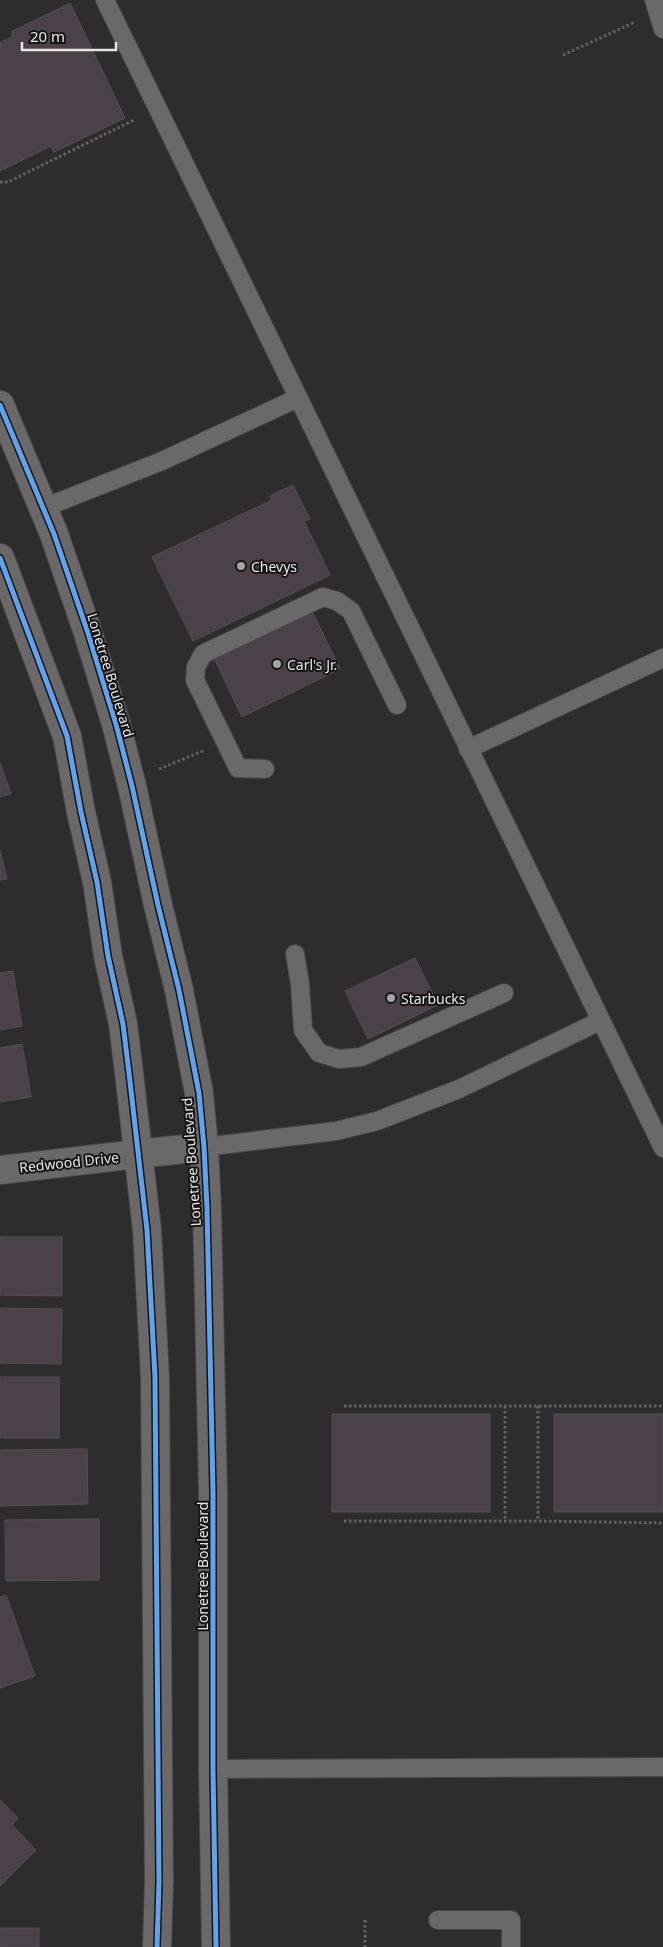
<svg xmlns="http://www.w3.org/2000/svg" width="663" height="1947" font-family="'Noto Sans',sans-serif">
  <rect width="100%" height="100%" fill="#2e2c2d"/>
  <g fill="#4b4249" stroke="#535152">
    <polygon points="70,3 125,118 54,152 51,146 0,171 0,43 13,36 11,32"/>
    <polygon points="293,485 310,519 304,521 330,575 193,641 152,557 272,500 270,496"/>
    <polygon points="312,611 340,669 242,717 214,658"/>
    <polygon points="0,763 11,794 0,797"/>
    <polygon points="0,850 7,879 0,880"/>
    <polygon points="415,958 438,1005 368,1039 345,991"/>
    <polygon points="13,971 22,1026 0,1030 0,973"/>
    <polygon points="22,1044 31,1097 0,1102 0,1048"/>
    <polygon points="0,1237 62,1237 62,1296 0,1295"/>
    <polygon points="0,1308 62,1309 61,1364 0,1363"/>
    <rect x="0" y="1377" width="59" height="61"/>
    <rect x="332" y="1414" width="158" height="98"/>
    <rect x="554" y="1414" width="109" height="98"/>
    <polygon points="87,1449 88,1504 0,1506 0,1450"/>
    <polygon points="99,1519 99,1580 6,1581 5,1520"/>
    <polygon points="6,1595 35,1676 0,1688 0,1597"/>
    <polygon points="0,1800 18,1818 12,1825 36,1850 0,1886"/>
    <rect x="0" y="1928" width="39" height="19"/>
  </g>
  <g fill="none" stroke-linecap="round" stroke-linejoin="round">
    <g stroke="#494747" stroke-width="20">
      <g id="lane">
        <polyline points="105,0 663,1148"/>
        <polyline points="654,0 663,29"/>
        <polyline points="43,508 162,461 298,398"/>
        <polyline points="468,749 663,658"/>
        <polyline points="265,769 238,768 195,680 196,667 203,654 323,597 337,601 351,611 397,705"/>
        <polyline points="295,954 300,984 303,1030 319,1053 339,1059 361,1057 504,993"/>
        <polyline points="204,1147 336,1131 377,1121 459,1089 600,1021"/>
        <polyline points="213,1769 663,1767"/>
        <polyline points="438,1920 511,1920 511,1947"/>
      </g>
    </g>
    <g stroke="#494747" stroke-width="30">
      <polyline id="street" points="0,1170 137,1154"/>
    </g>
    <g stroke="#494747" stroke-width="30">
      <g id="secondary">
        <polyline points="0,405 54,534 88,633 116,724 132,786 158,905 179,990 199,1093 204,1147 207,1208 213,1492 213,1769 216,1947"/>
        <polyline points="0,558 67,736 81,812 97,882 108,956 123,1024 129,1073 147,1230 155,1377 159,1882 157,1947"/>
        <polyline points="137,1154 204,1147"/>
      </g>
    </g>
    <g stroke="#646263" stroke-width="3" stroke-dasharray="2.5 2.5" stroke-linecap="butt">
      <polyline points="563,55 635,22"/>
      <polyline points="0,182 8,182 134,120"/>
      <polyline points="159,769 203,751"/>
      <polyline points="344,1406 663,1406"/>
      <polyline points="505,1406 505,1521"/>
      <polyline points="538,1406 538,1521"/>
      <polyline points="344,1521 538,1521 663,1523"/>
      <polyline points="365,1920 365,1947"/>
    </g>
    <use href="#lane" stroke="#6a6869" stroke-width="18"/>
    <use href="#street" stroke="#6a6869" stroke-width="28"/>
    <use href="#secondary" stroke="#6a6869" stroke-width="28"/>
    <g stroke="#161415" stroke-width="8">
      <g id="cycleway">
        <polyline points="0,405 54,534 88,633 116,724 132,786 158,905 179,990 199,1093 204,1147 207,1208 213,1492 213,1769 216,1947"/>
        <polyline points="0,558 67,736 81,812 97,882 108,956 123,1024 129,1073 147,1230 155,1377 159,1882 157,1947"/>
      </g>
    </g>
    <use href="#cycleway" stroke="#60a3ed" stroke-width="5"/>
  </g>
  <g fill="#a6a4a5" stroke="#161415" stroke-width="2">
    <circle cx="241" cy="566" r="5"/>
    <circle cx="277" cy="664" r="5"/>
    <circle cx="391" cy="998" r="5"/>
  </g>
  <g text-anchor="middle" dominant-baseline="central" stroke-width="4" stroke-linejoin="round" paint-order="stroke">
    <g font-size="14" fill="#e7e5e5" stroke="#161415" text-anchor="start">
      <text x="251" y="566">Chevys</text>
      <text x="287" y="664">Carl's Jr.</text>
      <text x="401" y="998">Starbucks</text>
    </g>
    <g font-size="14" fill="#e7e5e5" stroke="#161415">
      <text transform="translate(111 675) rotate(73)">Lonetree Boulevard</text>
      <text transform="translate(69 1162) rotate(-6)">Redwood Drive</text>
      <text transform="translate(191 1162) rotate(-94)">Lonetree Boulevard</text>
      <text transform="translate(202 1566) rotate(-90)">Lonetree Boulevard</text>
    </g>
  </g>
  <path d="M22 42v8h94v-8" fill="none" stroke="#e7e5e5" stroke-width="2.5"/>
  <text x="30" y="42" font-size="15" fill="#e7e5e5" stroke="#161415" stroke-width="4" paint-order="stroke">20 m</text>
</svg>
